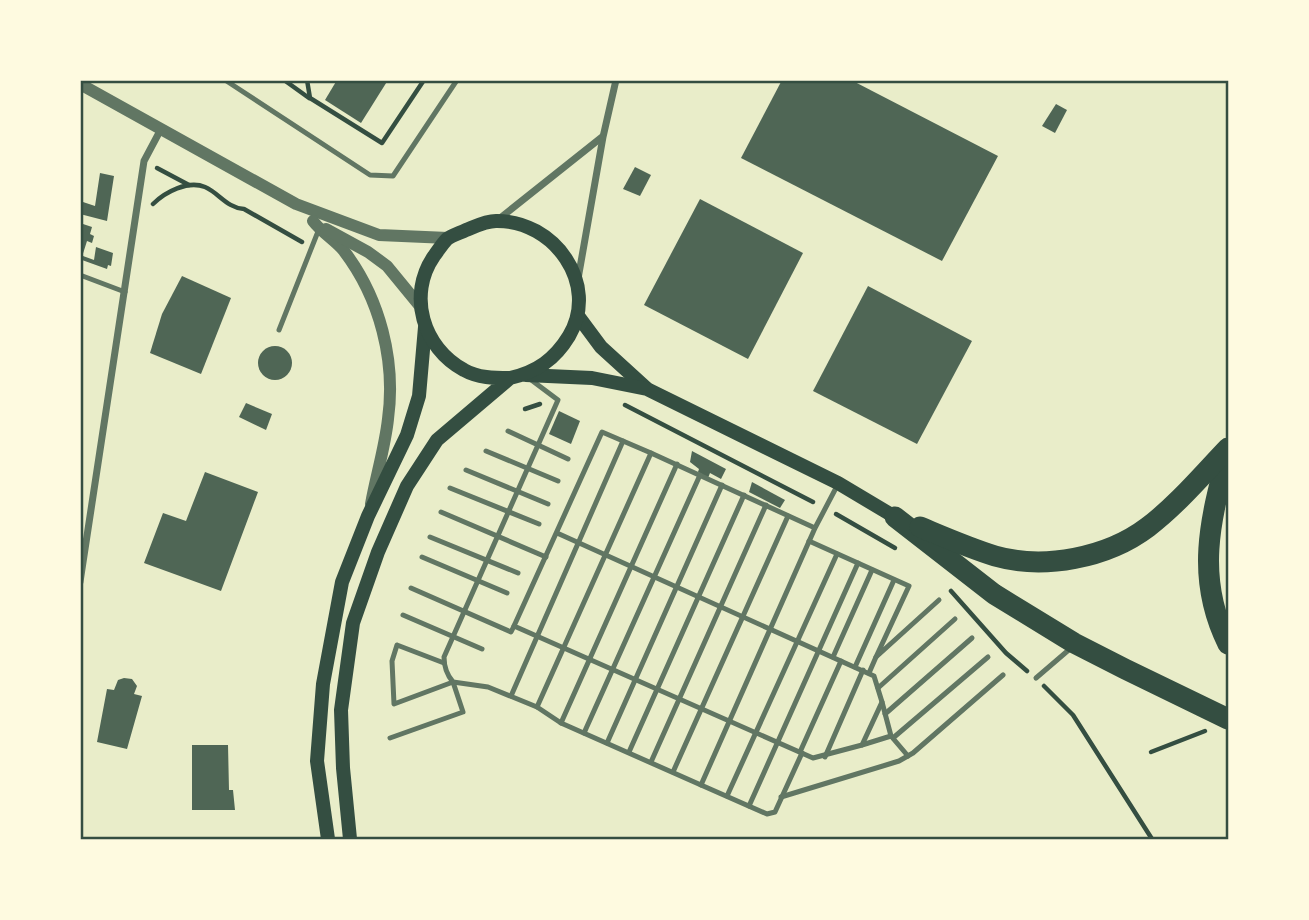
<svg xmlns="http://www.w3.org/2000/svg" width="1309" height="920" font-family="'Archivo Narrow',sans-serif">
  <rect width="100%" height="100%" fill="#e9edc9"/>
  <g fill="#4f6655">
    <polygon points="337,80 388,80 361,123 325,100"/>
    <polygon points="782,80 851,80 998,156 942,261 741,158"/>
    <polygon points="1056,104 1067,110 1055,133 1042,126"/>
    <polygon points="635,167 651,175 640,196 623,189"/>
    <polygon points="100,173 114,176 107,221 80,214 80,201 95,206"/>
    <polygon points="700,199 803,253 748,359 644,305"/>
    <polygon points="80,223 92,227 90,234 94,236 92,243 87,241 81,260"/>
    <polygon points="96,247 113,253 111,266 108,265 107,269 82,260 83,256 94,260"/>
    <polygon points="182,276 231,298 201,374 150,353 162,314"/>
    <polygon points="868,286 972,341 917,444 813,391"/>
    <circle cx="275" cy="363" r="17"/>
    <polygon points="246,403 272,414 266,430 239,417"/>
    <polygon points="559,411 580,421 571,444 549,434"/>
    <polygon points="692,451 726,469 721,479 710,473 708,478 698,472 699,469 690,462"/>
    <polygon points="205,472 258,492 221,591 144,563 163,513 186,521"/>
    <polygon points="752,482 785,500 780,508 749,492"/>
    <polygon points="124,678 132,679 137,686 134,694 142,696 127,749 97,742 107,689 114,690 118,680"/>
    <polygon points="192,745 228,745 229,790 233,790 235,810 192,810"/>
  </g>
  <g fill="none" stroke-linecap="round" stroke-linejoin="round">
    <g stroke="#344e41" stroke-width="4.5">
      <polyline points="284,80 309,98"/>
      <polyline points="307,80 310,98 382,143 424,80"/>
      <polyline points="157,168 189,185"/>
      <path d="M153,204c12,-12 35,-24 52,-17 14,6 22,21 39,22l58,33"/>
      <polyline points="625,405 813,502"/>
      <polyline points="525,409 540,404"/>
      <polyline points="836,514 895,548"/>
      <polyline points="951,591 1006,653 1027,671"/>
      <polyline points="1044,686 1073,715 1152,839"/>
      <polyline points="1151,752 1205,731"/>
    </g>
    <g stroke="#617663" stroke-width="5">
      <polyline points="225,80 370,175 393,176 457,80"/>
      <polyline points="80,275 125,292"/>
      <polyline points="279,330 319,229"/>
      <path d="M530,379l28,21 -114,257c0,10 3,18 9,25l35,5 49,20"/>
      <polyline points="508,431 568,459"/>
      <polyline points="486,451 558,481"/>
      <polyline points="466,470 548,504"/>
      <polyline points="450,488 539,524"/>
      <polyline points="441,512 546,557"/>
      <polyline points="815,528 651,453 537,707 561,723 701,785 815,528 837,486"/>
      <polyline points="557,533 874,676 882,702 862,745 813,758 514,626 602,432 651,453"/>
      <polyline points="430,537 518,573"/>
      <polyline points="809,541 909,586 876,657 939,600"/>
      <polyline points="422,557 507,593"/>
      <polyline points="411,588 511,632 514,626"/>
      <polyline points="403,615 482,649"/>
      <polyline points="833,657 872,570"/>
      <polyline points="855,667 894,580"/>
      <polyline points="869,673 876,657"/>
      <polyline points="1036,678 1071,648"/>
      <polyline points="878,688 955,619"/>
      <polyline points="511,696 623,441"/>
      <polyline points="885,714 972,638"/>
      <polyline points="561,723 677,464"/>
      <polyline points="584,733 700,475"/>
      <polyline points="891,736 908,756"/>
      <polyline points="390,738 463,712 453,682 394,704 392,661 397,645 444,663"/>
      <polyline points="893,738 988,657"/>
      <polyline points="607,743 722,485"/>
      <polyline points="862,745 891,736 882,702"/>
      <polyline points="629,752 744,495"/>
      <polyline points="800,752 841,661"/>
      <polyline points="825,757 863,670"/>
      <polyline points="651,762 766,505"/>
      <polyline points="673,772 788,516"/>
      <polyline points="701,785 767,814 775,812 802,753"/>
      <polyline points="727,796 837,554"/>
      <polyline points="781,797 899,761 913,753 1003,675"/>
      <polyline points="749,806 858,563"/>
    </g>
    <g stroke="#617663" stroke-width="7">
      <polyline points="499,219 602,137"/>
      <polyline points="578,279 603,137 616,80"/>
      <polyline points="80,582 144,161 161,129"/>
    </g>
    <g stroke="#617663" stroke-width="12">
      <polyline points="80,84 296,204 379,235 448,238"/>
      <path d="M313,221c9,12 22,19 31,30 36,47 52,110 44,168 -3,28 -12,57 -17,85"/>
      <polyline points="326,229 368,252 387,266 419,305"/>
    </g>
    <g stroke="#344e41" stroke-width="14">
      <polyline points="578,316 601,347 646,388"/>
      <polyline points="526,375 592,378 647,389 838,483 895,517"/>
      <polyline points="328,839 317,761 323,684 342,582 368,516 407,435 419,396 425,327"/>
      <path d="M350,839l-7,-71 -2,-58 12,-87 25,-71 29,-66 30,-46 73,-62c27,-6 45,-19 59,-42 31,-52 -15,-116 -73,-115 -10,0 -20,5 -30,9 -6,3 -14,5 -19,9 -5,5 -9,12 -13,17 -27,39 -11,92 30,114 14,8 30,8 46,8"/>
    </g>
    <g stroke="#344e41" stroke-width="21">
      <path d="M1228,453c-18,67 -33,125 0,191"/>
      <polyline points="895,517 994,594 1074,643 1125,669 1228,719"/>
      <path d="M920,527c24,10 49,21 75,29 49,14 112,2 153,-29 30,-23 55,-53 80,-79"/>
    </g>
  </g>
  <rect width="1309" height="920" fill="none" stroke="#fefae0" stroke-width="164"/>
  <rect x="82" y="82" width="1145" height="756" fill="none" stroke="#344e41" stroke-width="2.5"/>
</svg>
